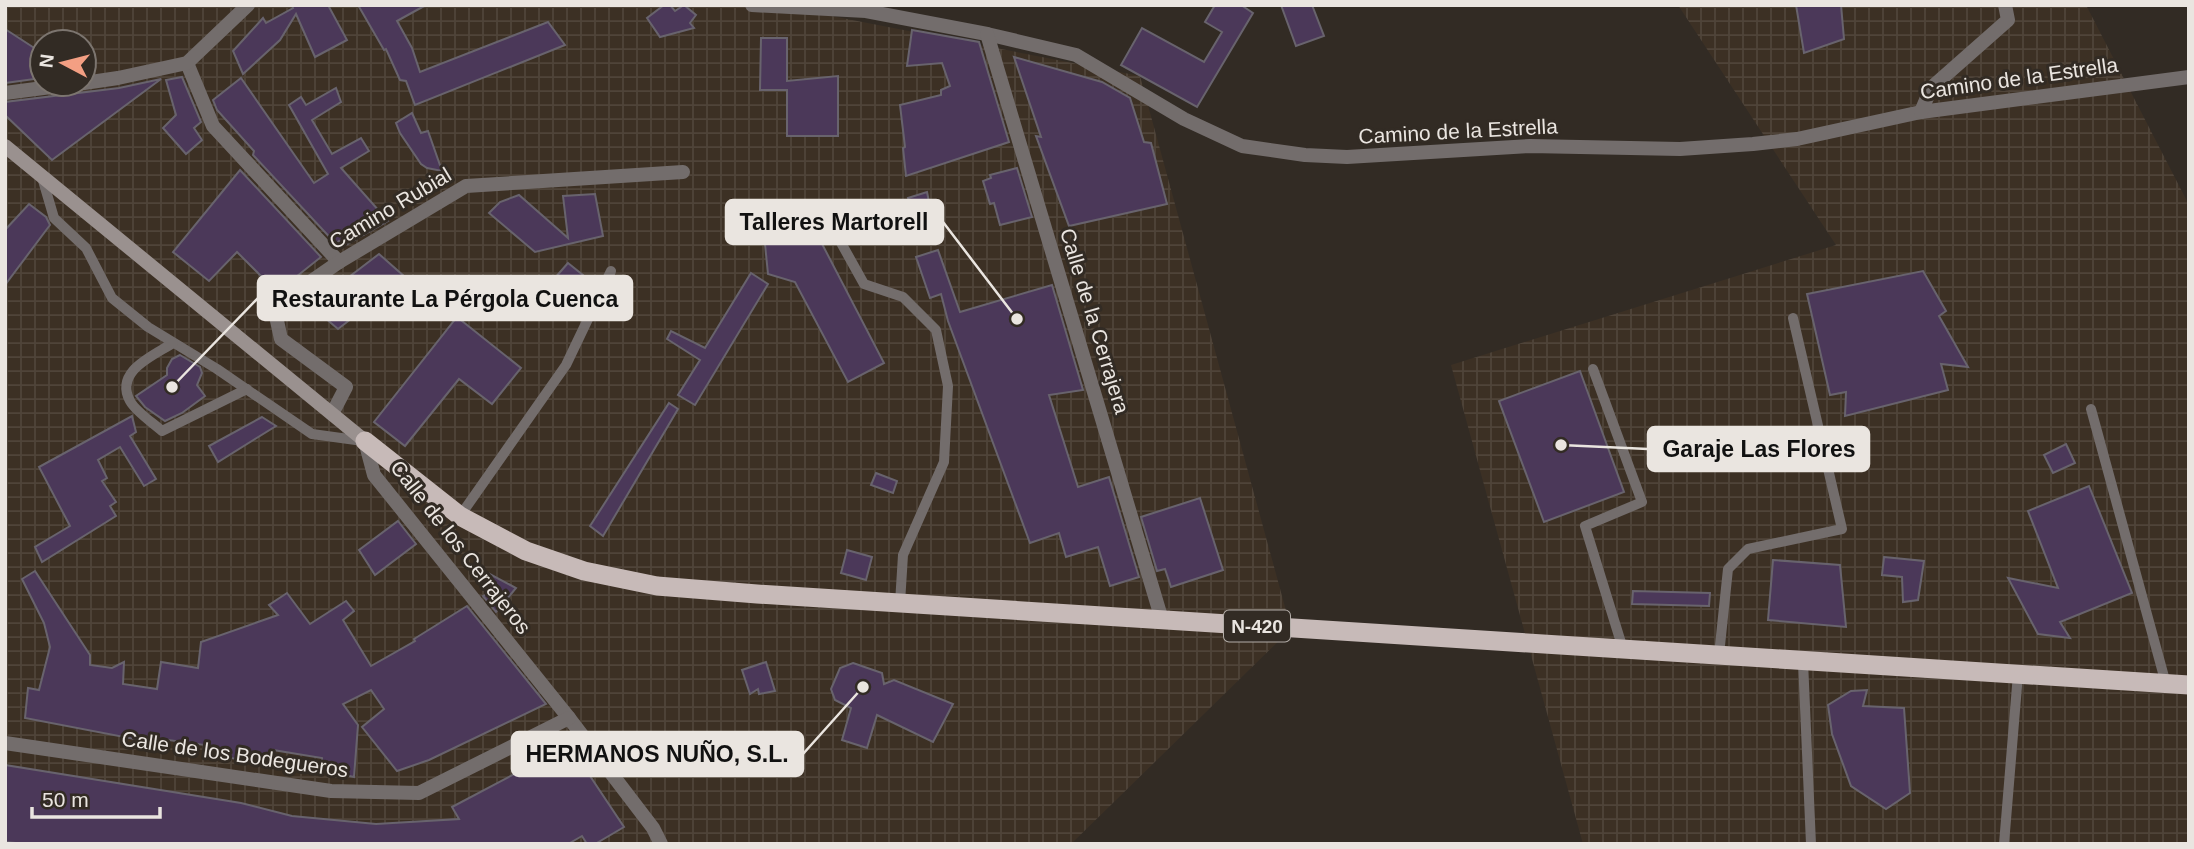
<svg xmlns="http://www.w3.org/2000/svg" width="2194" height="849" font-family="Helvetica,sans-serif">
  <defs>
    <pattern id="industrial-grid" width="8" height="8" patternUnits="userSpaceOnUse" patternTransform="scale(1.75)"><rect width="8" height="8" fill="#3c3024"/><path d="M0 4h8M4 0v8" fill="none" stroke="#4f4439"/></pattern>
  </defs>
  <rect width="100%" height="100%" fill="#322b24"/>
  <g fill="url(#industrial-grid)" fill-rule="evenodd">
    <path d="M5,5h770l365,71 151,553 -220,215h-1066zM42,42h42v42h-42z"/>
    <polygon points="1678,5 2086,5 2189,205 2189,844 1583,844 1451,365 1836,245"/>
  </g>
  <g fill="#4b3859" stroke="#68636d" stroke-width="2">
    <polygon points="292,5 328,5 347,40 315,57 296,14 280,40 243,74 233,51 263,18 266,23 293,8"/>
    <polygon points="358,5 426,5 397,21 412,48 420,72 548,22 565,45 415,105 406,81 400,80 386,49 384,50"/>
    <polygon points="664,5 670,5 675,11 684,5 696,15 690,23 694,28 660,37 647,18"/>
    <polygon points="1215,5 1241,5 1253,13 1197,107 1121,65 1142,28 1204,62 1222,32 1205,22"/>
    <polygon points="1281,5 1312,5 1324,36 1296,46"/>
    <polygon points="1796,5 1841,5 1844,39 1804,53"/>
    <polygon points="5,29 42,53 42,78 5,83"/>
    <polygon points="912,30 979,42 1009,142 906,176 903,148 905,147 900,105 941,95 941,90 950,86 942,63 907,66"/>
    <polygon points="761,38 787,38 787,81 838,76 838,136 787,136 787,90 760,90"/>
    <polygon points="1014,57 1102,82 1130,98 1144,142 1151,143 1167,204 1069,226 1036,136 1041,137"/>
    <polygon points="182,77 201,122 194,128 202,140 186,154 163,128 176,115 166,80"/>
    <polygon points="241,78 314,183 328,174 289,105 301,97 306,105 336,88 341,102 312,120 332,154 361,138 369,151 341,168 388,221 344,246 339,241 336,244 253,155 254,151 217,110 213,100"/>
    <polygon points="161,79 52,160 5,115 5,102 119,88"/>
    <polygon points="412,113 421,133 428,131 442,171 427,168 421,164 400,133 396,123"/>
    <polygon points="1017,168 1032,217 1000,225 994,203 990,204 983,181 991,178 990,175"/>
    <polygon points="240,170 321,257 277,292 237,252 209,281 173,252"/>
    <polygon points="927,192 930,207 915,223 908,198"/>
    <polygon points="595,194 603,236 535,252 489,213 500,202 519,195 568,238 563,196"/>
    <polygon points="29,204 46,217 50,225 5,285 5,230"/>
    <polygon points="807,215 884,363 848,382 795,282 768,274 765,244 775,243 771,234"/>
    <polygon points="938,250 960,312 1052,285 1083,390 1049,395 1078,487 1109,477 1139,577 1110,586 1098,547 1066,557 1059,533 1030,543 948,321 941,294 930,298 916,257"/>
    <polygon points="379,254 405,277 338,329 311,306"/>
    <polygon points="568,263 594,284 566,319 540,295"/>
    <polygon points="1923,271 1946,311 1939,316 1968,367 1941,364 1948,390 1845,416 1846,392 1830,395 1807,294"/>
    <polygon points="751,273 768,284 695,405 678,395 700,360 667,339 671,331 705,348"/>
    <polygon points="457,317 521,368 492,404 459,379 405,446 374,422"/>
    <polygon points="180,355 200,367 202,373 197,385 205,396 182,413 165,421 145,407 136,396 167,375 167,368 172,359"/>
    <polygon points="1580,371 1624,492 1544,522 1499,401"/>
    <polygon points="669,403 678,409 603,536 590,526"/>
    <polygon points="132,416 136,432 130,436 156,479 144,486 120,447 98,460 107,478 102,481 116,502 110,506 116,516 42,562 35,547 70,526 39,467"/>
    <polygon points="262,417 276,426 218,462 209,446"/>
    <polygon points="2066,444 2075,463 2053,473 2044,455"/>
    <polygon points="876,473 897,481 893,493 871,485"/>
    <polygon points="2089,486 2132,593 2060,622 2070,638 2038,634 2008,578 2058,588 2028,511"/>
    <polygon points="1200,498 1223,570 1171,587 1165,569 1157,571 1141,517"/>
    <polygon points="398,521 416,544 375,575 359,550"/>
    <polygon points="847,550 872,557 866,580 841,573"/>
    <polygon points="1884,557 1924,561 1918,600 1903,602 1902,577 1882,575"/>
    <polygon points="1773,560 1840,565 1846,627 1768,620"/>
    <polygon points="35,571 90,655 90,665 112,668 124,662 123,684 157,689 161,662 198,668 201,642 278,615 269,605 287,593 310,624 346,601 354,611 343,620 371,666 415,641 414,639 467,606 546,704 429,760 397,771 362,727 384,709 371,690 343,704 358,725 354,777 322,770 322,758 273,750 273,766 205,753 205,745 154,738 150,742 25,718 28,688 39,690 50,647 44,623 22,579"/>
    <polygon points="484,571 516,588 496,612 483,596 488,593 479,581"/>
    <polygon points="1633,591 1710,593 1709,606 1632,604"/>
    <polygon points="766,662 775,691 759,694 758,689 750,694 742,670"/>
    <polygon points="853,663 882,673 884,684 894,680 953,704 933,742 877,715 867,748 842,740 851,708 835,700 831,689 840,668"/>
    <polygon points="1867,690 1863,706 1904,708 1910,793 1886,809 1851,786 1832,734 1828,705 1851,691"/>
    <polygon points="576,755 624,827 595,844 587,844 582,836 568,844 27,844 5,842 5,765 241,803 292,816 376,824 459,819 452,807 545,758 550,769"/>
  </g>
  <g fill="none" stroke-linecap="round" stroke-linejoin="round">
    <g stroke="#736d6c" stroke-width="10">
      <polyline points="42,177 54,218 86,248 112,298 148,327 217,369 312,434 363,441"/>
      <polyline points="825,214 864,284 903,297 936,330 948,386 944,462 903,555 900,603"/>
      <path d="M173,343c-20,13 -59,28 -43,58 6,11 22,21 32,30l85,-42"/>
      <polyline points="1593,369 1642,502 1585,526 1623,649"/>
      <polyline points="2091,409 2166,684"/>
      <polyline points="460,516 566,365 611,271"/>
      <polyline points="1719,655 1728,569 1748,549 1842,529 1793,318"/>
      <polyline points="1803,661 1811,844"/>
      <polyline points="2004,844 2018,674"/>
    </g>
    <g stroke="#736d6c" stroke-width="14">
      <polyline points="752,5 866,11 987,34 1076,55 1184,119 1242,146 1305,155 1347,157 1530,146 1680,149 1753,144 1797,139 1921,112 2189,77"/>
      <polyline points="987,34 1162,620"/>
      <polyline points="187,63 213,126 339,262"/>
      <polyline points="84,83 118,78 187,63 248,5"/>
      <polyline points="5,93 74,84"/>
      <polyline points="1921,112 1931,88 2008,20 2005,5"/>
      <polyline points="332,414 346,387 281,339 274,307 339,262 466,186 683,172"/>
      <polyline points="365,441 374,475 569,718 653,828 661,844"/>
      <polyline points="5,743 331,791 419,793 569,718"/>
    </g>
    <polyline stroke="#9a918f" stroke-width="14" points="5,146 365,441"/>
    <polyline stroke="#c7bab8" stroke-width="19" points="365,441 460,516 526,551 584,571 657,586 757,594 2189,685"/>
  </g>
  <g text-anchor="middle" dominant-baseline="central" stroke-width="6" stroke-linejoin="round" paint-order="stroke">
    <rect fill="#322b24" stroke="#b3ada8" stroke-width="2" x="1224" y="610.5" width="66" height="31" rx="5"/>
    <g font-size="19" font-weight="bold" fill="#eae5e0">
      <text x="1257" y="626">N-420</text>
    </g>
    <g font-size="21" fill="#eae5e0" stroke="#322b24">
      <text transform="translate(2019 78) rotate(-8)">Camino de la Estrella</text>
      <text transform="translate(1458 131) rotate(-3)">Camino de la Estrella</text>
      <text transform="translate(390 208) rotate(-31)">Camino Rubial</text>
      <text transform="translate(1095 321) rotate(73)">Calle de la Cerrajera</text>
      <text transform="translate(461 547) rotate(52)">Calle de los Cerrajeros</text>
      <text transform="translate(235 754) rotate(8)">Calle de los Bodegueros</text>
    </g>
  </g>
  <path fill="none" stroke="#eae5e0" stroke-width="2.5" d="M1017 319L943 222M172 387L258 298M1561 445L1648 449M863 687L803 754"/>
  <g fill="#eae5e0" stroke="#322b24" stroke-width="2.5">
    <circle cx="1017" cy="319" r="7"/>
    <circle cx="172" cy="387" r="7"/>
    <circle cx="1561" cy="445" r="7"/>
    <circle cx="863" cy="687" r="7"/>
  </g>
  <g fill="#eae5e0" stroke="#eae5e0" stroke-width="2.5">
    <rect x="726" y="200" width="217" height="44" rx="7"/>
    <rect x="258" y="276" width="374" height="44" rx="7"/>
    <rect x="1648" y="427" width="221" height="44" rx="7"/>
    <rect x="512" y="732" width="291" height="44" rx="7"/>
  </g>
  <g font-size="23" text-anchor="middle" font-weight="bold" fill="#111">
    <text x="834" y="230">Talleres Martorell</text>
    <text x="445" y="307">Restaurante La Pérgola Cuenca</text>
    <text x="1759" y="457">Garaje Las Flores</text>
    <text x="657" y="762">HERMANOS NUÑO, S.L.</text>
  </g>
  <rect width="2194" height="849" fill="none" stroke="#eae5e0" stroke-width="14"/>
  <g transform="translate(63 63) rotate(277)"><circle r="33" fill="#322b24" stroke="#7c756f" stroke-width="2"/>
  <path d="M0-5L12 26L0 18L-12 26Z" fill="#f39f83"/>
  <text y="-10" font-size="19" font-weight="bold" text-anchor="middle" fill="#eae5e0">N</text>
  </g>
  <path d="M32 807v10h128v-10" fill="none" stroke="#eae5e0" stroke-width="3.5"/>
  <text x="42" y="807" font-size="21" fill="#eae5e0" stroke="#322b24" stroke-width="5" paint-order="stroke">50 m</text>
</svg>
